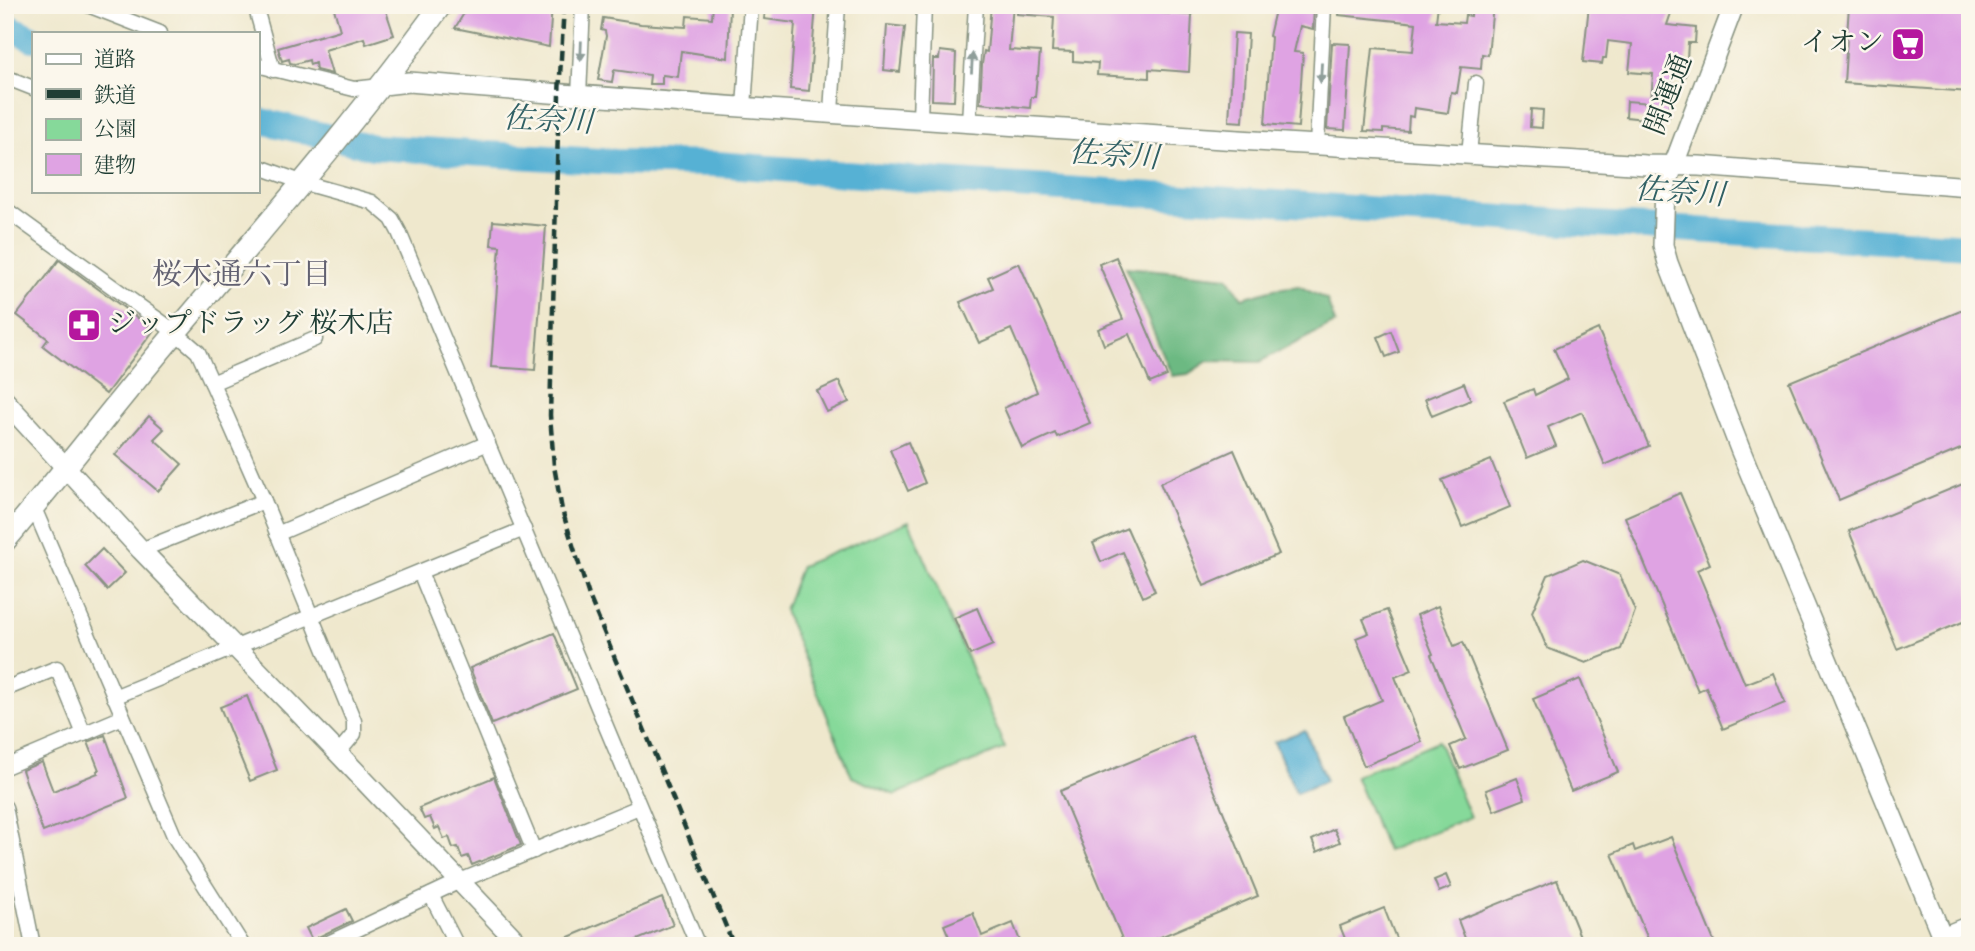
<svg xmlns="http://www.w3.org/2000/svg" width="1975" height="951" font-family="'Sorts Mill Goudy','Noto Serif JP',serif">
  <rect width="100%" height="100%" fill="#fbf7ec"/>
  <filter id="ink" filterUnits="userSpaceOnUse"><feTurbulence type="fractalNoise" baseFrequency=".0143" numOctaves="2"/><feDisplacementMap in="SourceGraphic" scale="14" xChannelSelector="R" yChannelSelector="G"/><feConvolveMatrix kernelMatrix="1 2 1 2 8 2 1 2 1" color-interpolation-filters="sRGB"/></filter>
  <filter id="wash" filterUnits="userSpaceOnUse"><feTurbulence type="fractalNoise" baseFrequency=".00686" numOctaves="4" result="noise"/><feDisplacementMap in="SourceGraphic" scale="28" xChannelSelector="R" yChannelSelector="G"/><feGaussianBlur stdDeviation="1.57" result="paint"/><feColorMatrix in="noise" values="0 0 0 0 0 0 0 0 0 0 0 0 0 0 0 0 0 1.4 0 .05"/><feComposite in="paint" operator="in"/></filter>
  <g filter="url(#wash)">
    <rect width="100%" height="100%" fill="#efe8cd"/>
    <g fill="#86d99a" stroke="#528b67" stroke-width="2">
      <polygon points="909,521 1005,748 895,795 852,777 784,610 801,566"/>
      <polygon points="1438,741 1470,817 1387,851 1355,776"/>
    </g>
    <polygon fill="#6cb982" stroke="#467b5b" stroke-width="2" points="1126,267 1228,277 1242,298 1274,289 1299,286 1327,300 1335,323 1259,362 1208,361 1188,374 1172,376"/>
    <polygon fill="#57b1d4" stroke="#3b7784" stroke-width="2" points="1305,730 1326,781 1296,793 1274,742"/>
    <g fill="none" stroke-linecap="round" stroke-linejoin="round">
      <g stroke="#57b1d4" stroke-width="26">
        <polyline points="5,25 33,39"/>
        <polyline points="257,120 373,147 616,162 716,164 912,179 1595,224 1970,246"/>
      </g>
    </g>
    <g id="blocks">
      <g fill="#dfa3e3">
        <polygon points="333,5 384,5 394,35 366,44 364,38 325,50 332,74 316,70 315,63 310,65 309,60 295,64 290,63 289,59 282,61 278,48 340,30"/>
        <polygon points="469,5 552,5 549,47 455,28"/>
        <polygon points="713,5 730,7 728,58 681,51 678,77 662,75 662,84 649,84 650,75 614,70 612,82 598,80 606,36 605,31 601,30 603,18 641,24 686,27 687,16 712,18"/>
        <polygon points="766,5 816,5 809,91 790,89 795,23 764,19"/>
        <polygon points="991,5 1013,5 1009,50 1040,52 1038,76 1037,76 1035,97 1031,97 1030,108 980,103 982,64 984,51 987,52"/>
        <polygon points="1017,5 1114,5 1113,10 1192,15 1189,72 1149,69 1149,78 1097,75 1098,63 1073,61 1073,52 1052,51 1054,17 1017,14"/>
        <polygon points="1279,5 1314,5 1313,29 1300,26 1294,52 1303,53 1298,127 1265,124 1271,37 1269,36 1275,10 1277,11"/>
        <polygon points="1340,5 1438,5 1436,21 1464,23 1465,15 1471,16 1472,5 1493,5 1488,55 1482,54 1481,69 1461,67 1457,93 1451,92 1448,113 1414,108 1413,117 1409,116 1408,131 1383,129 1383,132 1364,131 1373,48 1413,51 1416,23 1339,15"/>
        <polygon points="1589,5 1616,8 1616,5 1649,5 1671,13 1667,25 1696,28 1695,43 1688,43 1686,76 1673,76 1669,117 1644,114 1644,119 1626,117 1627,101 1651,103 1653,74 1629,72 1632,44 1608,41 1606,58 1603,58 1602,64 1583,62"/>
        <polygon points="1849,5 1970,5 1970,92 1844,83"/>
        <polygon points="887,25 905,27 900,72 884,70"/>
        <polygon points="1234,33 1248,34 1243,122 1229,121"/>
        <polygon points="1332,43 1350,44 1345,130 1327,129"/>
        <polygon points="940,51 956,53 954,101 932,100 933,59 939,59"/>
        <polygon points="1531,109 1543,110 1542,128 1530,127"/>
        <polygon points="493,221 546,226 535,370 491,367 500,246 491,245"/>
        <polygon points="1116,257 1167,376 1150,383 1129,334 1104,345 1098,329 1123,319 1099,264"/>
        <polygon points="59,260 154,330 106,394 43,346 48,339 17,315"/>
        <polygon points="1019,263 1090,423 1057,437 1055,433 1022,448 1004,408 1037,392 1026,364 1011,329 979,343 960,302 993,288 988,277"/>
        <polygon points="1970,307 1970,445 1839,500 1789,382"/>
        <polygon points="1598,329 1649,446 1605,465 1582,412 1548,427 1556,446 1527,458 1504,401 1533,389 1535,395 1568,379 1554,349"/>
        <polygon points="1391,331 1399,352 1386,357 1378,337"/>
        <polygon points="839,381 849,402 827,412 817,391"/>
        <polygon points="1464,383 1471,400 1432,416 1425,399"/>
        <polygon points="149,416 164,429 154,439 182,464 158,491 115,455"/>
        <polygon points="908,442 925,483 908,491 890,450"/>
        <polygon points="1234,450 1279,554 1204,586 1160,483"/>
        <polygon points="1491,460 1510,507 1462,527 1442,480"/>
        <polygon points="1970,481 1970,619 1897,649 1849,531"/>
        <polygon points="1680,493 1710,564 1697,570 1745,684 1773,673 1785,703 1723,729 1706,687 1698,691 1625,517"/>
        <polygon points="1127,528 1155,591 1143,597 1123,552 1101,562 1093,543"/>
        <polygon points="102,549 125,573 107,590 85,566"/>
        <polygon points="1583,560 1620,575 1635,611 1621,649 1586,663 1547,648 1532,612 1548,575"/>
        <polygon points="1438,606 1454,646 1463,642 1508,750 1460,769 1450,746 1466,739 1431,655 1433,654 1417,615"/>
        <polygon points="977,608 993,645 970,655 954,618"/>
        <polygon points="1387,610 1412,670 1395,677 1422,742 1364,766 1344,716 1382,700 1356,638 1369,633 1363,619"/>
        <polygon points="554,633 577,689 492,724 470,668"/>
        <polygon points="1580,679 1618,772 1571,791 1533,699"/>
        <polygon points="247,696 277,770 250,781 220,707"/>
        <polygon points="105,735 128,798 43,832 22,770 42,762 53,791 98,773 97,771 99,770 88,742"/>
        <polygon points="1192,736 1258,896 1139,946 1125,946 1060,791"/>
        <polygon points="494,777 521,845 472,865 468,856 462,858 458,847 453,848 449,837 444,839 439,827 435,829 430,817 424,819 419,808"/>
        <polygon points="1517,778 1525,799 1494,811 1486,790"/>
        <polygon points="1334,829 1340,842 1317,852 1312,840"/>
        <polygon points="1671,837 1716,946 1651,946 1612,854 1633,845 1635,851"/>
        <polygon points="1446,875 1451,887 1439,892 1434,880"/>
        <polygon points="1557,880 1584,946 1468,946 1458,920"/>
        <polygon points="662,898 673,925 623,946 547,946"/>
        <polygon points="1384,908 1399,946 1348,946 1340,926"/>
        <polygon points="346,909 352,921 318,937 313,942 306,928"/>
        <polygon points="973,913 982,936 1013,923 1022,946 953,946 944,925"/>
      </g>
    </g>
  </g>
  <g filter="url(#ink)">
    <use href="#blocks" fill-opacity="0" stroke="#879280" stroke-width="2"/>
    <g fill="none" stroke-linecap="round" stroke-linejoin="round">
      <g stroke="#879280" stroke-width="17">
        <g id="street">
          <polyline points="88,5 160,33"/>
          <polyline points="255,5 273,70"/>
          <polyline points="257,65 354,89 381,86"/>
          <polyline points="5,77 33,88"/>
          <polyline points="579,96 583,5"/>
          <polyline points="744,107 751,5"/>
          <polyline points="831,112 838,5"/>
          <polyline points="920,118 924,5"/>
          <polyline points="969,121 976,5"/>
          <polyline points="1317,145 1324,5"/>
          <polyline points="1469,154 1476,83"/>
          <polyline points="257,166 304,183 372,202 392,219 399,232 698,946"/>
          <polyline points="5,209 175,332 198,352 212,383 264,501 354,721 354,734 338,753"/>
          <polyline points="212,383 315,339"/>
          <polyline points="34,508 175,838 243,946"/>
          <polyline points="277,534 488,443"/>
          <polyline points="141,550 264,501"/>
          <polyline points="420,572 534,851"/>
          <polyline points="5,689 57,668 84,734"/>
          <polyline points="114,697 524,529"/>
          <polyline points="5,767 123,717"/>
          <polyline points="5,807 33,946"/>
          <polyline points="431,895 457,946"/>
          <polyline points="1941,935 1970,923"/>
          <polyline points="322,946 460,881 639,807"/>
        </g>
      </g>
      <g stroke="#879280" stroke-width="22">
        <g id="secondary">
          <polyline points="1734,5 1665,188 1663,245 1668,263 1740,449 1946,946"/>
          <path d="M383,85l26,-3c412,33 824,58 1237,83l53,1 271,21"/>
          <polyline points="5,401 141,550 338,753 521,946"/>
        </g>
      </g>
      <g stroke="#879280" stroke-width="24">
        <path id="primary" d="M5,541c59,-69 113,-141 172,-210 90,-107 182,-212 264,-326"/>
      </g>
      <use href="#street" stroke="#fff" stroke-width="14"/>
      <use href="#secondary" stroke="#fff" stroke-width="19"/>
      <use href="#primary" stroke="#fff" stroke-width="21"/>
      <polyline stroke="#1f3d34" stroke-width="4.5" stroke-dasharray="10 5" stroke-linecap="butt" points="564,5 559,94 550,415 554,466 562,510 589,596 734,946"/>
    </g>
    <defs><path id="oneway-solid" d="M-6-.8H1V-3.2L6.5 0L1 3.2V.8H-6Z" transform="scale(1.75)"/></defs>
    <g fill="#8f9e9a">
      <use href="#oneway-solid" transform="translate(581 51) rotate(92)"/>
      <use href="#oneway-solid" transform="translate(972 63) rotate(-87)"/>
      <use href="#oneway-solid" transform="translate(1321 73) rotate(93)"/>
    </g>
  </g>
  <defs>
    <g id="supermarket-square" transform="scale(1.75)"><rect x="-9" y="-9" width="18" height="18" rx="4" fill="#b5179e" stroke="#fbf7ec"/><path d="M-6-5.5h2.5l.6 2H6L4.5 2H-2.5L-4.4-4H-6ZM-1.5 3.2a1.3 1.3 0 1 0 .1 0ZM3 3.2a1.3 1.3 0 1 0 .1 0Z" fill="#fff"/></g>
    <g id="pharmacy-square" transform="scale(1.75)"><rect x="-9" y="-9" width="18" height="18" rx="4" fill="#b5179e" stroke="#fbf7ec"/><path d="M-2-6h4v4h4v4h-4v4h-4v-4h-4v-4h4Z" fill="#fff"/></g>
  </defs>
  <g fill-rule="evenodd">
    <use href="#supermarket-square" x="1908" y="44"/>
    <use href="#pharmacy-square" x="84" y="325"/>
  </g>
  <g text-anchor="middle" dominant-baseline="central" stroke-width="5" stroke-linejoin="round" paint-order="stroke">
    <g font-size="28" fill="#1f3d34" stroke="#fbf7ec" text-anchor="end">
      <text x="1884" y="44">イオン</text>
      <text x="108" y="325" text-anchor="start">ジップドラッグ 桜木店</text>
    </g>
    <g font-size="28" fill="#1f3d34" stroke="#fbf7ec">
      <text transform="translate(1670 95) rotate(-69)">開運通</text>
    </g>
    <g font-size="30" font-style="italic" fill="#306064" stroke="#fbf7ec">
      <text transform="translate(548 122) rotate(3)">佐奈川</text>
      <text transform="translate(1114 157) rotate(4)">佐奈川</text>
      <text transform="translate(1680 194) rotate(4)">佐奈川</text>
    </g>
    <g font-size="30" fill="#626171" stroke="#fbf7ec">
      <text x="242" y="276">桜木通六丁目</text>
    </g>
  </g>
  <rect width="1975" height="951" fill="none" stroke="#fbf7ec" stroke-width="28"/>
  <rect x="32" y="32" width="228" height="161" fill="#fbf7ec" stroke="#a3ada2" stroke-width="2"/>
  <rect x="46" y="54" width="35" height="10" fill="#ffffff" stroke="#a3ada2" stroke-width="2"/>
  <text x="94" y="66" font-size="21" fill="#1f3d34">道路</text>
  <rect x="46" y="89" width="35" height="10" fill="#1f3d34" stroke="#a3ada2" stroke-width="2"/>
  <text x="94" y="102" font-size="21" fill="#1f3d34">鉄道</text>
  <rect x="46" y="119" width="35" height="21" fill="#86d99a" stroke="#a3ada2" stroke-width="2"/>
  <text x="94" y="136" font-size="21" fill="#1f3d34">公園</text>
  <rect x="46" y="154" width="35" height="21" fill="#dfa3e3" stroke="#a3ada2" stroke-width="2"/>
  <text x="94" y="172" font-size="21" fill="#1f3d34">建物</text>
</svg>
